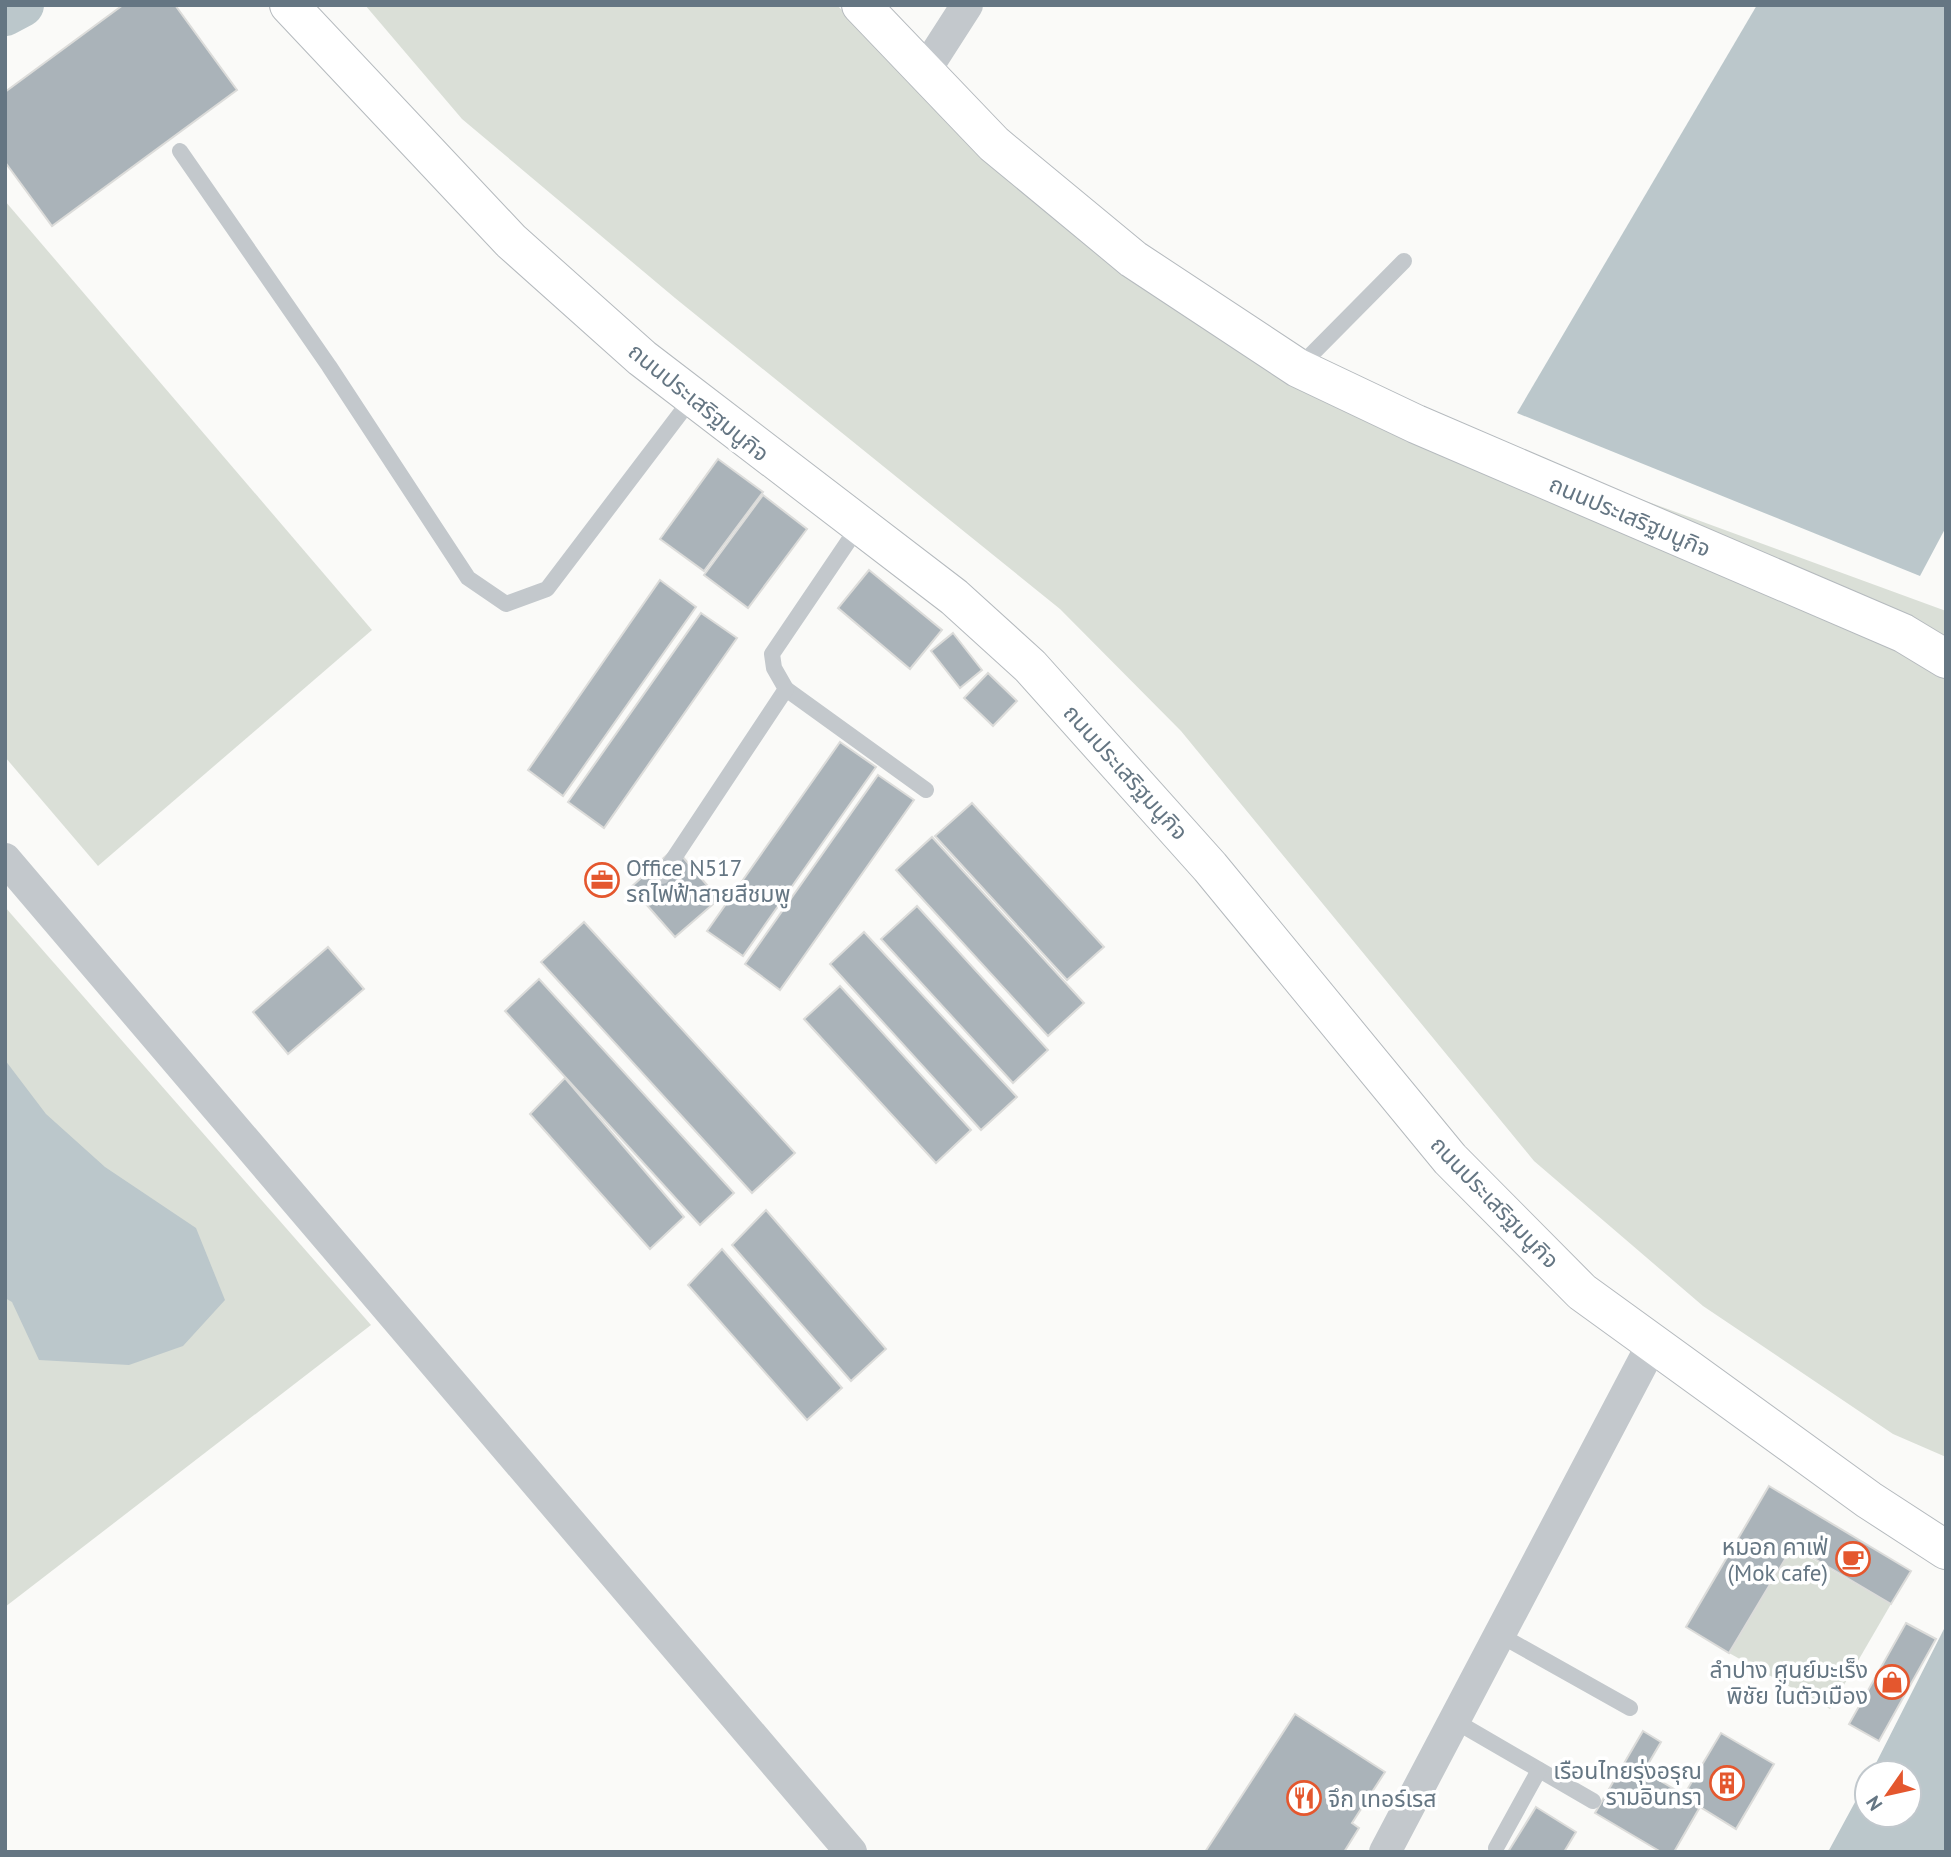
<svg xmlns="http://www.w3.org/2000/svg" width="1951" height="1857" font-family="'PT Sans','Noto Sans Thai',sans-serif">
  <rect width="100%" height="100%" fill="#fafaf8"/>
  <g fill="#dadfd7">
    <polygon points="365,5 837,5 890,62 1250,356 1946,611 1946,1457 1893,1434 1703,1306 1534,1161 1181,731 1060,609 675,298 462,119"/>
    <polygon points="5,201 372,630 98,866 5,757"/>
    <polygon points="5,907 371,1325 5,1607"/>
    <polygon points="1792,1547 1891,1604 1830,1709 1729,1653"/>
  </g>
  <g fill="#bbc7cb">
    <polygon points="1757,5 1946,5 1946,527 1920,576 1517,413"/>
    <polygon points="5,1060 46,1114 105,1167 196,1228 225,1300 183,1346 129,1365 39,1360 12,1302 5,1298"/>
    <polygon points="1946,1625 1946,1852 1828,1852 1867,1780 1867,1815 1909,1815 1909,1773 1871,1773"/>
  </g>
  <g fill="none" stroke-linecap="round" stroke-linejoin="round">
    <polyline stroke="#bbc7cb" stroke-width="44" points="5,14 22,5"/>
  </g>
  <g fill="#aab3b9" stroke="#dcdcda" stroke-width="2">
    <polygon points="123,5 175,5 237,90 52,226 5,162 5,92"/>
    <polygon points="718,459 763,492 704,571 660,539"/>
    <polygon points="763,495 807,529 748,608 704,575"/>
    <polygon points="869,570 942,630 910,669 838,608"/>
    <polygon points="660,580 696,607 563,796 528,770"/>
    <polygon points="701,613 737,638 604,828 568,802"/>
    <polygon points="953,633 982,670 960,688 931,651"/>
    <polygon points="988,673 1017,701 993,726 964,698"/>
    <polygon points="840,742 876,767 743,956 707,931"/>
    <polygon points="878,775 914,800 780,990 745,964"/>
    <polygon points="972,803 1104,947 1067,980 935,836"/>
    <polygon points="932,837 1084,1003 1048,1036 896,870"/>
    <polygon points="675,848 719,899 675,937 631,887"/>
    <polygon points="917,906 1048,1050 1013,1083 881,939"/>
    <polygon points="584,922 795,1153 752,1193 541,962"/>
    <polygon points="864,932 1017,1097 981,1130 830,964"/>
    <polygon points="328,947 364,989 288,1054 253,1012"/>
    <polygon points="539,979 734,1193 700,1225 505,1011"/>
    <polygon points="840,986 971,1130 936,1163 804,1019"/>
    <polygon points="565,1078 684,1217 650,1249 530,1114"/>
    <polygon points="766,1210 886,1349 851,1381 732,1245"/>
    <polygon points="722,1249 842,1388 807,1420 688,1285"/>
    <polygon points="1769,1486 1911,1571 1891,1604 1793,1546 1729,1653 1686,1627"/>
    <polygon points="1906,1623 1936,1639 1879,1741 1849,1724"/>
    <polygon points="1295,1714 1385,1772 1352,1823 1359,1828 1344,1852 1205,1852"/>
    <polygon points="1643,1731 1661,1742 1644,1771 1684,1795 1721,1733 1774,1764 1736,1829 1700,1807 1674,1852 1661,1852 1595,1813"/>
    <polygon points="1536,1807 1576,1832 1564,1852 1508,1852"/>
  </g>
  <g fill="none" stroke-linecap="round" stroke-linejoin="round">
    <g stroke="#b5babe" stroke-width="40">
      <g id="primary">
        <polyline points="289,5 511,241 642,358 954,597 1030,666 1210,867 1450,1159 1582,1292 1869,1500 1946,1550"/>
        <polyline points="861,5 994,144 1133,259 1298,368 1416,424 1903,633 1946,659"/>
      </g>
    </g>
    <g stroke="#c3c8cc" stroke-width="16">
      <polyline points="180,151 329,366 468,578 506,604 547,589 692,398"/>
      <polyline points="1298,368 1404,261"/>
      <polyline points="786,689 926,790"/>
      <polyline points="662,876 786,689 774,668 772,654 860,524"/>
      <polyline points="1500,1635 1630,1708"/>
      <polyline points="1455,1721 1593,1801"/>
      <polyline points="1496,1848 1539,1770"/>
    </g>
    <g stroke="#c3c8cc" stroke-width="32">
      <polyline points="924,72 967,5"/>
      <polyline points="5,859 851,1852"/>
      <polyline points="1385,1852 1652,1345"/>
    </g>
    <use href="#primary" stroke="#fff" stroke-width="38"/>
  </g>
  <defs>
    <g id="office-ring" transform="scale(1.75)"><circle r="9.5" fill="#fff" stroke="#e4572e" stroke-width="1.5"/><path d="M-6-3h4V-5.5h4V-3h4V5H-6ZM-1-4.5V-3h2v-1.5ZM-6 0V1H6V0Z" fill="#e4572e"/></g>
    <g id="cafe-ring" transform="scale(1.75)"><circle r="9.5" fill="#fff" stroke="#e4572e" stroke-width="1.5"/><path d="M-5.5-4.5H6V0H3Q3 3.5 0 3.5H-2.5Q-5.5 3.5-5.5 0ZM3-3.2v2h1.7v-2ZM-6 4.5H4V6H-6Z" fill="#e4572e"/></g>
    <g id="shop-ring" transform="scale(1.75)"><circle r="9.5" fill="#fff" stroke="#e4572e" stroke-width="1.5"/><path d="M-5-2.5h2.3a2.7 3.5 0 0 1 5.4 0H5L5.5 6h-11ZM-1.5-2.5h3a1.5 2.3 0 0 0-3 0Z" fill="#e4572e"/></g>
    <g id="building-ring" transform="scale(1.75)"><circle r="9.5" fill="#fff" stroke="#e4572e" stroke-width="1.5"/><path d="M-4-6H4V6H1V3H-1V6H-4ZM-2.5-4.3h1.7v1.8h-1.7ZM.8-4.3h1.7v1.8H.8ZM-2.5-1h1.7V.8h-1.7ZM.8-1h1.7V.8H.8Z" fill="#e4572e"/></g>
    <g id="restaurant-ring" transform="scale(1.75)"><circle r="9.5" fill="#fff" stroke="#e4572e" stroke-width="1.5"/><path d="M-5-6h1v4h1v-4h1v4h1v-4h1v5L-1.5 .5V6h-2V.5L-5-1ZM5-6V6H3V1.5H1.5Q1.5-4 5-6Z" fill="#e4572e"/></g>
  </defs>
  <g fill-rule="evenodd">
    <use href="#office-ring" x="602" y="880"/>
    <use href="#cafe-ring" x="1853" y="1559"/>
    <use href="#shop-ring" x="1892" y="1682"/>
    <use href="#building-ring" x="1727" y="1783"/>
    <use href="#restaurant-ring" x="1304" y="1798"/>
  </g>
  <g text-anchor="middle" dominant-baseline="central" stroke-width="7" stroke-linejoin="round" paint-order="stroke">
    <g font-size="23" fill="#657683" stroke="#fff">
      <text transform="translate(699 402) rotate(39)">ถนนประเสริฐมนูกิจ</text>
      <text transform="translate(1630 516) rotate(23)">ถนนประเสริฐมนูกิจ</text>
      <text transform="translate(1126 772) rotate(48)">ถนนประเสริฐมนูกิจ</text>
      <text transform="translate(1495 1202) rotate(46)">ถนนประเสริฐมนูกิจ</text>
    </g>
    <g font-size="23" fill="#657683" stroke="#fff" text-anchor="end">
      <text x="626" y="867" text-anchor="start">Office N517<tspan x="626" dy="26">รถไฟฟ้าสายสีชมพู</tspan></text>
      <text x="1828" y="1546">หมอก คาเฟ่<tspan x="1828" dy="26">(Mok cafe)</tspan></text>
      <text x="1868" y="1669">ลำปาง ศูนย์มะเร็ง<tspan x="1868" dy="26">พิชัย ในตัวเมือง</tspan></text>
      <text x="1702" y="1770">เรือนไทยรุ่งอรุณ<tspan x="1702" dy="26">รามอินทรา</tspan></text>
      <text x="1328" y="1798" text-anchor="start">จึก เทอร์เรส</text>
    </g>
  </g>
  <rect width="1951" height="1857" fill="none" stroke="#657683" stroke-width="14"/>
  <g transform="translate(1888 1794) rotate(236)"><circle r="33" fill="#ffffff" stroke="#c1c8cd" stroke-width="2"/>
  <path d="M0-5L12 26L0 18L-12 26Z" fill="#e4572e"/>
  <text y="-10" font-size="19" font-weight="bold" text-anchor="middle" fill="#657683">N</text>
  </g>
</svg>
